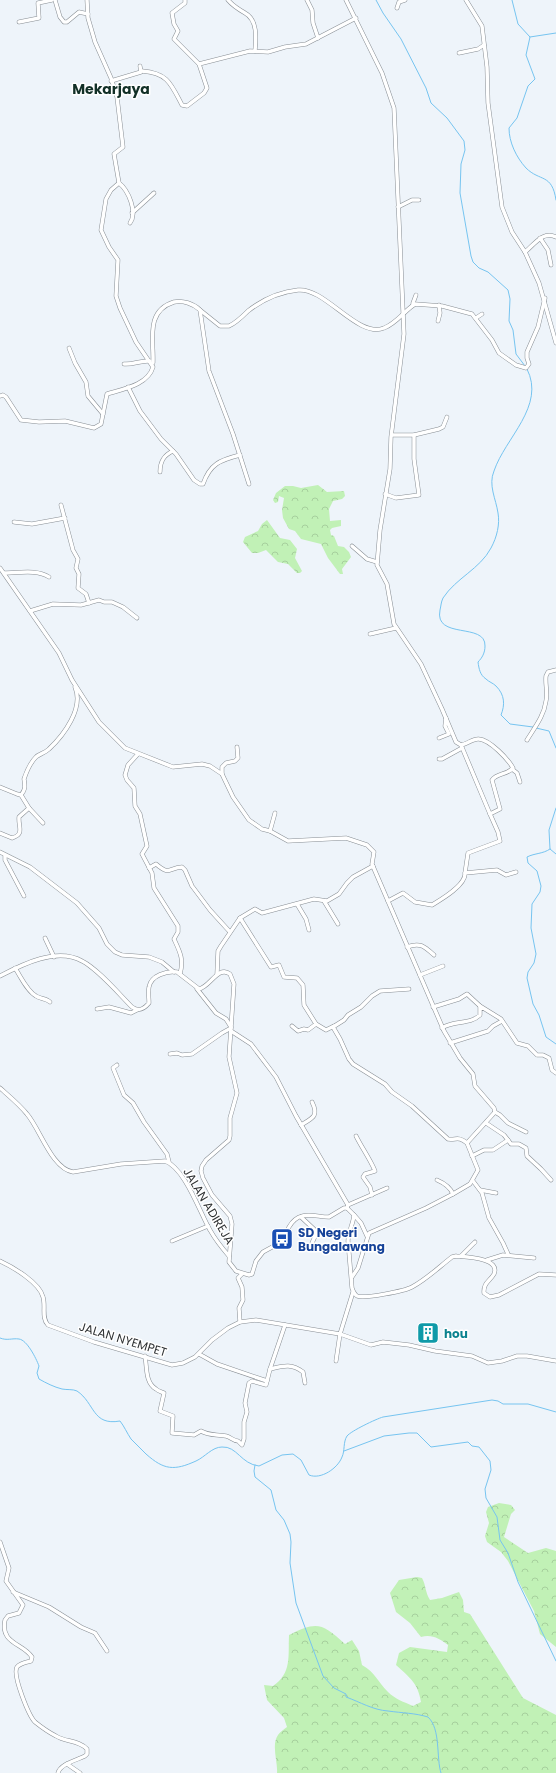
<svg xmlns="http://www.w3.org/2000/svg" width="556" height="1773" font-family="Poppins,sans-serif">
  <defs>
    <pattern id="forest-crowns" width="20" height="18" patternUnits="userSpaceOnUse"><rect width="20" height="18" fill="#c1f1b6"/><path d="M2 6a3 3 0 1 1 6 0M12 15a3 3 0 1 1 6 0" fill="none" stroke="#a6cf9d"/></pattern>
  </defs>
  <rect width="100%" height="100%" fill="#eef4fa"/>
  <g fill="url(#forest-crowns)">
    <polygon points="318,485 327,492 344,491 345,496 342,499 333,501 329,509 330,521 341,520 341,526 332,528 330,530 331,535 334,536 338,546 344,547 349,552 351,557 342,569 343,574 340,574 328,558 321,544 301,539 295,531 289,529 283,518 282,510 284,498 279,496 278,502 275,503 273,500 276,493 285,486 293,486 301,488"/>
    <polygon points="267,520 280,538 290,540 297,549 295,558 302,571 300,573 297,573 288,564 278,562 266,550 258,553 252,553 243,542 245,537 258,531 262,524"/>
    <polygon points="499,1503 511,1505 515,1510 511,1514 504,1537 528,1553 546,1548 556,1551 556,1647 540,1634 534,1611 508,1561 501,1552 487,1542 485,1536 489,1523 486,1512 488,1507"/>
    <path d="M417,1577l5,1c4,7 3,14 8,22l12,-2 17,-6 4,8 1,12 6,2 53,84 33,17v58h-279c1,-11 -6,-28 1,-38 2,-3 6,-6 9,-8l-3,-9 -17,-18 -3,-15 9,1c19,-13 15,-30 16,-51 28,-14 33,-12 56,9l7,-4 7,11 3,14c14,8 15,16 26,27 7,7 16,10 25,14l8,-4c-3,-19 -11,-24 -25,-37l3,-12 11,-6 37,5 1,-7c-8,-6 -16,-11 -27,-8l-11,-14 -14,-11 -6,-19 9,-13z"/>
  </g>
  <g fill="none" stroke-linecap="round" stroke-linejoin="round">
    <g stroke="#76c4f0" stroke-width="1">
      <polyline points="376,0 383,13 401,39 426,88 431,103 447,118 464,141 465,150 461,164 460,193 471,256 473,262 479,268 488,272 508,290 510,299 509,321 513,330 516,354 525,366"/>
      <path d="M512,0l6,24 12,13 -4,18 9,24 -7,7 -11,32 -8,10c0,14 7,29 17,40 14,14 26,5 30,32"/>
      <polyline points="530,37 556,33"/>
      <path d="M527,369c19,37 -22,69 -33,102 -6,14 2,28 4,42 2,11 -1,24 -7,35 -11,21 -35,30 -48,50 -2,4 -2,8 -3,12 -6,30 46,12 45,36 0,7 -3,12 -7,16 1,7 2,13 8,17 3,3 7,4 10,7 9,9 9,19 5,29l9,9 23,3"/>
      <polyline points="536,728 549,731 556,748"/>
      <polyline points="556,808 549,830 550,849 556,854"/>
      <path d="M550,849c-7,5 -15,4 -23,8l1,6 9,8 4,15 -1,6 -8,12 -1,24 5,26 -2,9 -6,9 -1,6 6,26 6,11 7,22 10,7"/>
      <path d="M0,1338c7,3 12,0 19,1 8,1 17,19 20,27l-2,7 2,6c7,4 15,8 23,10 5,1 11,0 15,2 18,12 15,35 43,30 4,5 7,12 11,18 5,5 10,10 15,15 18,16 28,17 50,7 9,-4 16,-14 26,-14 15,-1 19,17 37,19l23,-11 11,-1 8,6 8,15c12,5 29,-7 33,-18 3,-6 1,-15 5,-21 4,-5 29,-17 36,-19l109,-17 6,1 5,3h25l28,8"/>
      <polyline points="344,1451 384,1436 409,1433 417,1433 431,1447 468,1442 472,1446 479,1447 490,1461 491,1470 485,1489 486,1498 497,1517 500,1540 508,1553 518,1582 556,1661"/>
      <path d="M255,1465l-1,6 1,6 16,13 5,20 8,10 6,14 1,8 -1,21 6,40 27,73 11,12 12,6v3c14,5 27,13 42,14 14,2 27,2 40,6 13,12 8,41 13,56"/>
    </g>
    <g stroke="#888e94" stroke-width="4.5">
      <g id="minor">
        <polyline points="55,0 60,17 64,22 67,22 79,12 88,14"/>
        <polyline points="185,0 185,3 172,13 174,24 178,31 174,39 199,64 250,51 268,52 285,47 306,44 356,18"/>
        <path d="M228,0c5,6 10,9 17,13 13,7 11,26 10,38"/>
        <polyline points="307,0 312,10 313,23 318,38"/>
        <path d="M346,0l36,73 12,35 10,226 -13,103 -1,32 -10,61 -3,35 10,19 7,40 27,40 21,45 14,33 5,3c6,-1 13,-7 18,-6 11,1 29,20 34,29 -6,7 -16,5 -21,12l8,29 -10,5 8,18 2,9 -32,12 -3,20"/>
        <polyline points="466,0 482,26 487,67 488,103 502,207 512,232 525,252 539,283 556,343"/>
        <polyline points="397,8 399,2 405,0"/>
        <polyline points="19,22 39,18 38,3 52,0"/>
        <polyline points="459,53 478,49 484,45"/>
        <path d="M142,71c26,2 29,13 40,34l5,1 17,-13 3,-5 -8,-24"/>
        <polyline points="111,81 141,72 140,66"/>
        <path d="M119,183c9,7 19,29 11,40"/>
        <polyline points="398,207 412,200 419,200"/>
        <polyline points="132,213 154,193"/>
        <polyline points="540,238 548,250 551,265"/>
        <path d="M525,252c9,-7 18,-22 31,-15"/>
        <polyline points="413,305 413,303 416,295"/>
        <path d="M200,310l20,16h9c7,-3 13,-9 19,-15 14,-11 31,-19 50,-21 27,-3 60,49 86,38 13,-5 20,-17 31,-24l27,2 30,8 20,26 7,13 17,12 10,3 3,-4 -2,-6v-6l11,-25 7,-29"/>
        <polyline points="476,318 482,314"/>
        <polyline points="438,321 440,313 439,305"/>
        <polyline points="69,348 75,363 86,382 88,396 103,414"/>
        <path d="M153,363c1,-23 -8,-52 21,-61 9,-2 20,2 26,8l9,61 24,63 16,50"/>
        <path d="M124,364c9,1 17,-4 26,-3"/>
        <path d="M128,387l12,24 21,28 15,15 18,26 6,4h3c7,-20 17,-24 37,-29"/>
        <path d="M0,396l3,-1 3,2 15,23 18,2 26,-1 29,7 7,-4 6,-30c16,-5 41,-9 46,-27l-17,-25 -16,-34 -4,-12 2,-36 -9,-13 -8,-17 5,-31 5,-9 8,-7 -5,-29 9,-7 -6,-50 -6,-19 -16,-36 -7,-24 -1,-18"/>
        <polyline points="392,435 414,435 439,429 443,427 447,417"/>
        <path d="M160,472c0,-11 4,-17 13,-21"/>
        <polyline points="385,494 396,498 419,495 414,459 414,435"/>
        <polyline points="61,505 73,550 78,559 76,568 79,574 78,588 86,594 89,603"/>
        <polyline points="14,522 32,524 65,518"/>
        <polyline points="352,546 367,559 377,562"/>
        <polyline points="0,568 59,653 72,680 99,722 125,748 173,767 202,764 210,766 222,774 233,797 249,820 262,829 270,831 288,841 346,838 367,845 374,852 372,864 444,1031 460,1058 473,1074 475,1086 494,1108 495,1112 500,1115 508,1123 526,1132"/>
        <path d="M4,573c14,0 33,-4 45,4"/>
        <polyline points="30,611 53,604 81,605 99,600 104,602 112,602 123,607 137,618"/>
        <polyline points="370,634 396,628"/>
        <polyline points="439,738 449,734 445,726 446,718"/>
        <path d="M527,740c8,-13 17,-24 19,-39 2,-8 -1,-17 0,-25l2,-4 8,-2"/>
        <polyline points="461,745 490,814"/>
        <path d="M138,754l-10,11 -3,10 2,5 7,8 1,18 5,8 7,32 -5,8 10,19 2,15 24,38v6l-4,7c6,13 10,20 6,35"/>
        <polyline points="439,759 442,759 462,748"/>
        <polyline points="512,769 517,773 520,782"/>
        <polyline points="222,774 222,767 226,763 235,761 238,758 237,747"/>
        <path d="M0,787l17,7 4,1c5,-6 4,-9 3,-16 2,-6 7,-17 12,-22 3,-3 9,-4 13,-8 15,-14 35,-41 26,-62"/>
        <polyline points="21,795 29,808 43,823"/>
        <polyline points="270,831 275,813"/>
        <path d="M0,833l12,5c13,-4 6,-11 7,-21l10,-9"/>
        <polyline points="0,852 30,867 77,903 99,928 107,944 115,952 122,955 149,957 162,962 174,972"/>
        <polyline points="5,856 5,860 24,896"/>
        <path d="M149,868l7,-4c14,12 12,4 26,3l3,3 7,16 18,24 20,22"/>
        <polyline points="324,901 338,924"/>
        <path d="M388,901l15,-8 12,9 17,3c10,-6 34,-20 33,-32l32,-3 9,5 10,-3"/>
        <polyline points="297,904 306,919 309,930"/>
        <polyline points="240,918 271,967 279,965 284,977 297,978 303,985 304,1005 316,1024 308,1030 304,1029 298,1031 292,1026"/>
        <polyline points="45,938 54,957"/>
        <path d="M407,947c13,-5 17,-1 27,8"/>
        <path d="M15,968c6,9 12,23 21,28 4,3 10,2 14,6"/>
        <polyline points="217,974 218,951 221,946 240,918 255,909 262,913 314,899 327,901 339,894 347,883 353,877 373,866"/>
        <polyline points="420,975 443,966"/>
        <path d="M0,976c23,-12 57,-29 82,-15 16,8 37,33 50,46 7,5 12,2 17,-4 0,-5 -1,-11 0,-16 2,-12 18,-16 28,-15l22,17c11,-2 19,-24 31,-15l4,10 -5,73 8,36 -7,25v18l-1,4 -23,20 -4,6 -1,5 2,7 9,17 18,21 2,8 -3,38 7,9 13,4 3,-1 4,-13 7,-9 22,-12c2,-4 2,-9 4,-13 10,-18 26,-10 40,-10l15,-9h3l7,7c-1,10 -6,17 -6,26l4,47c1,3 2,6 5,8 7,3 48,-5 55,-9 15,-8 27,-20 40,-30l4,-1c10,1 45,2 38,18 -4,7 -11,9 -10,19l6,4 9,-2 40,-21 17,1"/>
        <polyline points="197,989 216,1013 226,1019 231,1027"/>
        <polyline points="433,1007 459,999 467,994 480,1006"/>
        <polyline points="97,1009 109,1007 131,1013 137,1010"/>
        <polyline points="316,1024 326,1030 334,1026"/>
        <path d="M442,1028c11,-8 28,-3 38,-13v-9l21,13 16,24 11,3 9,9h6l6,3 3,12 4,3"/>
        <polyline points="231,1031 251,1044 276,1077 296,1116 348,1205 347,1208"/>
        <polyline points="450,1043 488,1031 493,1026 502,1021"/>
        <polyline points="170,1054 177,1053 182,1055 192,1054 222,1033 231,1028"/>
        <polyline points="117,1065 113,1068 124,1095 133,1103 144,1122 167,1154 169,1162"/>
        <path d="M0,1088c9,8 20,17 27,26 13,15 25,55 46,58l48,-8 44,-3c20,7 35,52 45,69 5,9 12,18 19,26"/>
        <polyline points="486,1123 504,1135 511,1144 519,1144 526,1148 527,1156 541,1169 551,1180"/>
        <path d="M301,1125c12,-7 18,-9 11,-23"/>
        <path d="M356,1136c6,12 14,23 19,35l-10,3 -2,3 7,10 2,8"/>
        <polyline points="467,1143 495,1112"/>
        <polyline points="472,1156 484,1150 493,1150 508,1140"/>
        <path d="M437,1180c7,3 13,7 16,14"/>
        <polyline points="473,1181 482,1193 489,1218 503,1243 508,1254"/>
        <polyline points="480,1190 496,1193"/>
        <polyline points="348,1205 387,1188"/>
        <polyline points="354,1215 361,1223 367,1236"/>
        <polyline points="301,1217 317,1232 312,1243"/>
        <polyline points="172,1241 208,1226"/>
        <polyline points="461,1256 475,1242"/>
        <polyline points="487,1260 503,1255 534,1258"/>
        <path d="M0,1261c13,6 40,22 43,36 3,9 -2,21 5,28l46,17 78,23 11,-2 12,-6 17,-17 16,-12 12,-6 16,-2 84,14 31,11 12,-3 26,3 26,6 37,5 16,7 14,-2 15,-5h10l29,5"/>
        <path d="M352,1277l6,-9 11,-35 57,-25 27,-14 17,-10 8,-14 -11,-27c-9,-7 -10,-3 -19,-4l-36,-33 -20,-14 -7,-8 -32,-20 -4,-5 -9,-20 -7,-12 11,-7 4,-5 13,-8 11,-11 8,-5 29,-2"/>
        <polyline points="240,1322 239,1308 243,1300 242,1287 238,1278 242,1274"/>
        <polyline points="199,1354 217,1364 267,1381"/>
        <path d="M145,1356c2,10 0,27 11,33 2,2 6,3 8,4l-4,18 13,5 -1,17 22,2 7,-4c8,5 16,3 25,5 5,1 7,5 12,5l4,4 2,-6v-17l3,-10 -2,-9 4,-20 3,-2 14,4 4,-16 15,-44"/>
        <polyline points="336,1361 340,1334 353,1292"/>
        <path d="M270,1369c13,-3 21,-6 33,3l2,11"/>
        <path d="M0,1542l9,26 -3,13 17,24 -4,8 -11,3 -3,4c-5,24 18,23 27,37l-1,4c-4,1 -11,2 -14,6 -5,8 12,49 18,55 5,4 15,11 21,14 9,6 23,4 31,13v5l-2,2c-8,4 -25,8 -27,17"/>
        <polyline points="13,1592 49,1607 81,1627 95,1633 107,1651"/>
        <polyline points="67,1764 80,1773"/>
      </g>
    </g>
    <use href="#minor" stroke="#fff" stroke-width="3.5"/>
  </g>
  <defs>
    <g id="bus-square" transform="scale(1.15)"><rect x="-9" y="-9" width="18" height="18" rx="4" fill="#1a4fb4" stroke="#fff"/><path d="M-5-6H5V4H4V6H2V4H-2V6H-4V4H-5ZM-3.5-4V0h7V-4ZM-3.5 1.2v1.5H-2V1.2ZM2 1.2v1.5H3.5V1.2Z" fill="#fff"/></g>
    <g id="building-square" transform="scale(1.15)"><rect x="-9" y="-9" width="18" height="18" rx="4" fill="#0f9aa8" stroke="#fff"/><path d="M-4-6H4V6H1V3H-1V6H-4ZM-2.5-4.3h1.7v1.8h-1.7ZM.8-4.3h1.7v1.8H.8ZM-2.5-1h1.7V.8h-1.7ZM.8-1h1.7V.8H.8Z" fill="#fff"/></g>
  </defs>
  <g fill-rule="evenodd">
    <use href="#bus-square" x="282" y="1239"/>
    <use href="#building-square" x="428" y="1333"/>
  </g>
  <g text-anchor="middle" dominant-baseline="central" stroke-width="3" stroke-linejoin="round" paint-order="stroke">
    <g font-size="12" fill="#303335" stroke="#fff">
      <text transform="translate(209 1206) rotate(59)">JALAN ADIREJA</text>
      <text transform="translate(123 1339) rotate(17)">JALAN NYEMPET</text>
    </g>
    <g font-size="12" font-weight="bold" fill="#164399" stroke="#fff" text-anchor="start">
      <text x="298" y="1232">SD Negeri<tspan x="298" dy="14">Bungalawang</tspan></text>
    </g>
    <g font-size="12" font-weight="bold" fill="#0d838f" stroke="#fff" text-anchor="start">
      <text x="444" y="1333">hou</text>
    </g>
    <g font-size="14" font-weight="bold" fill="#123027" stroke="#fff">
      <text x="111" y="89">Mekarjaya</text>
    </g>
  </g>
</svg>
